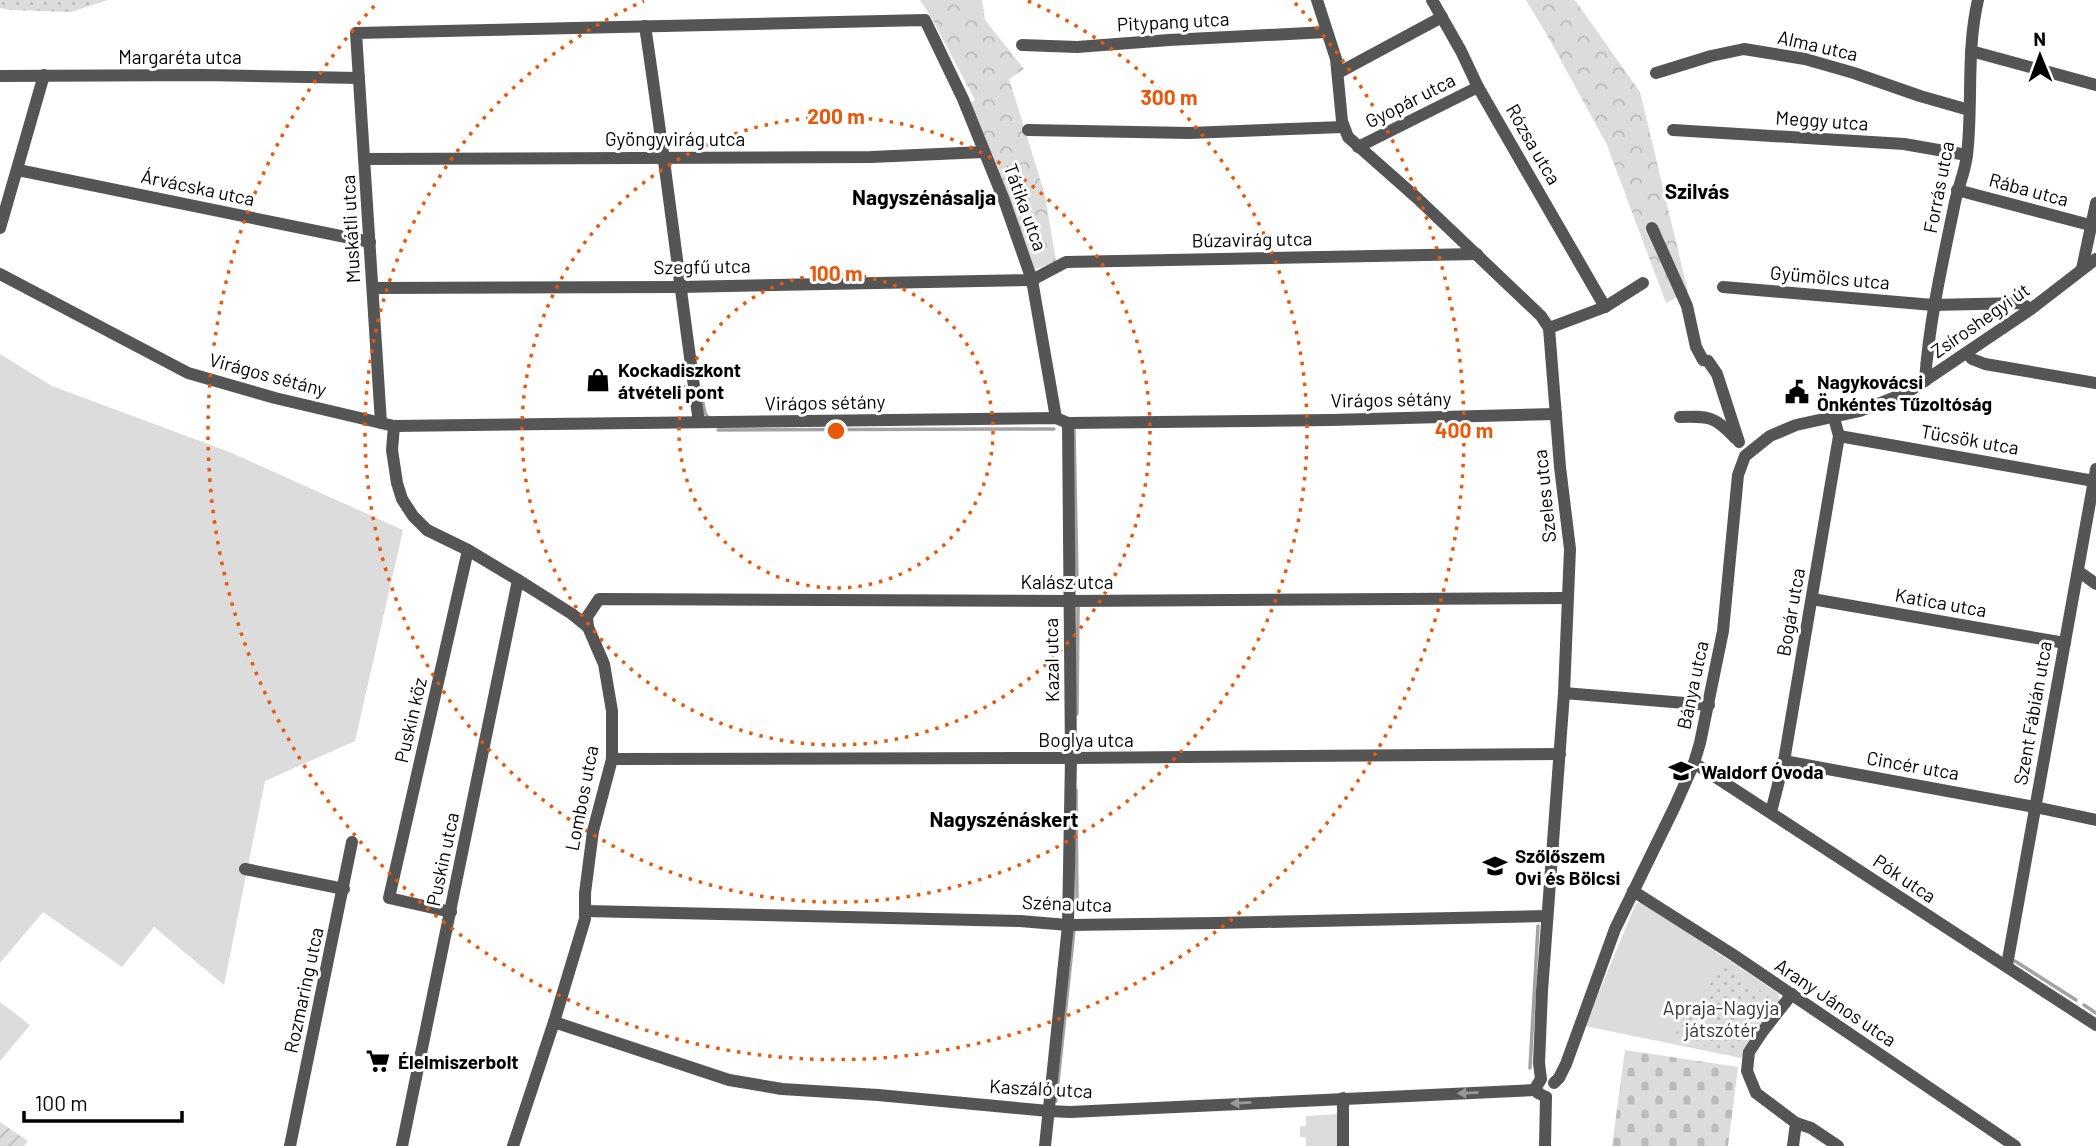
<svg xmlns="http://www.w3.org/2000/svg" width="2096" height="1146" font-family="Barlow,sans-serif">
  <defs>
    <pattern id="forest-crowns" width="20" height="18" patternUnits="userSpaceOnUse" patternTransform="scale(1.75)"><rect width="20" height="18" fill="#dcdcdc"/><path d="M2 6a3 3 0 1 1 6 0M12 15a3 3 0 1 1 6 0" fill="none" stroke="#bbb"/></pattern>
    <pattern id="cemetery-stones" width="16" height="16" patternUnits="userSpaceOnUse" patternTransform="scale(1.75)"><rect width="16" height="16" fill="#dcdcdc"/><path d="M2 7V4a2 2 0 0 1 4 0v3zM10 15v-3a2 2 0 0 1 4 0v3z" fill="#bbb"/></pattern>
    <pattern id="park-dots" width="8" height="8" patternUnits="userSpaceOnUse" patternTransform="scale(1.75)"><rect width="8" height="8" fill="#dcdcdc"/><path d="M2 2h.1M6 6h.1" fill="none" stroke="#bbb" stroke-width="1.8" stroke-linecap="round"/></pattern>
    <pattern id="garden-furrows" width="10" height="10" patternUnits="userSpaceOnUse" patternTransform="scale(1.75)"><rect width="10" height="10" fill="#dcdcdc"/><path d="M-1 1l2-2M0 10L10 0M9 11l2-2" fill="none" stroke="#bbb"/></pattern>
  </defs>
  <rect width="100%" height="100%" fill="#fff"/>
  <g fill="#dcdcdc">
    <polygon points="0,354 52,386 232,453 403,530 355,741 265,781 224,985 154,927 122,967 43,912 0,963"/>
    <polygon points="1636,903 1643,903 1778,993 1780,1000 1741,1058 1585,1026"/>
    <polygon points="0,1002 30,1025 0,1061"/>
    <polygon points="1340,1114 1342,1146 1306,1146 1306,1137 1300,1137 1300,1126 1306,1126 1306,1116"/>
  </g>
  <g fill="url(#forest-crowns)">
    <polygon points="920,0 982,0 985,20 1024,69 1009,79 1045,195 1056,262 1033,270 969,104 975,100 931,17"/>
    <polygon points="1526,0 1575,0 1640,92 1688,292 1666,303 1607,145 1547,35"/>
  </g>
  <polygon fill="url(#cemetery-stones)" points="1625,1050 1738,1067 1728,1146 1612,1146"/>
  <g fill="url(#park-dots)">
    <polygon points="0,0 108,0 71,12 11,10 0,8"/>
    <polygon points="1724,964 1769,997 1733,1052 1672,1039"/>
  </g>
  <polygon fill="url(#garden-furrows)" points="0,1122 28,1141 24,1146 0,1146"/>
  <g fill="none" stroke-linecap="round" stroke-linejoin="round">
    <g stroke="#a3a3a3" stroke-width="3.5">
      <polyline points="701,394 705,413 709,419"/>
      <polyline points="1074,429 1077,577"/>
      <polyline points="718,430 1054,429"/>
      <polyline points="1077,714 1078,607"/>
      <polyline points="1076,790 1077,901"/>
      <polyline points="2015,961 2076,1000"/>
      <polyline points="2084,1005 2096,1013"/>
      <polyline points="1530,1068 1538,926"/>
      <polyline points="1056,1101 1074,930"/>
    </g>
    <g stroke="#555" stroke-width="12">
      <polyline points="1317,0 1336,59 1342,121 1348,137 1417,198 1541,316 1549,328 1560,467 1570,549 1564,693 1542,991 1539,1063 1541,1079 1536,1087 1538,1093 1546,1097"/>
      <polyline points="1432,0 1461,51 1478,87 1605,307"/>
      <path d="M645,26c20,132 35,264 54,396"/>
      <polyline points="1022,45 1077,47 1169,40 1327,32"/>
      <polyline points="1971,51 2096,85"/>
      <polyline points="1338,73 1442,17"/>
      <polyline points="1656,73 1711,56 1744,49 1805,59 1854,73 1920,96 1969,110"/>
      <polyline points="0,76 204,75 359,78"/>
      <polyline points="1028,130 1189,133 1343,127"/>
      <polyline points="1673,130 1904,144 1967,155"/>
      <polyline points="1358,147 1478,87"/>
      <polyline points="366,159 871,157 984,152"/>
      <polyline points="18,170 370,242"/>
      <polyline points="1957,190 2090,225"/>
      <polyline points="0,228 44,75"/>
      <polyline points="1652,228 1687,306 1696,347 1703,360 1708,361 1717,374 1739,442"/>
      <polyline points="2082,269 2096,203"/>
      <polyline points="0,274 188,373 275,398 394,426 1056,418 1068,423 1331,420 1556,414"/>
      <polyline points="1723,287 1933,305 2020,303 2031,309"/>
      <polyline points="373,288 680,287 1032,280 1066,262 1477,254"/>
      <polyline points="1549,328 1605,307 1643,283"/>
      <polyline points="1967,353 1972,359 1985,364 2096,383"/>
      <path d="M1925,381c4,-59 17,-116 29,-174 3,-18 11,-34 13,-52 6,-51 -1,-104 11,-155"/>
      <path d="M1680,417c28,-1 35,-1 55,21"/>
      <polyline points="381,423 356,33 925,20 963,99 1004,200 1032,280 1056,418"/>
      <polyline points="394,426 392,450 397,483 402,499 413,516 427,530 468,550 518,580 572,614 588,627 604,664 612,711 612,759 593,831 585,893 585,919 554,1022 513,1146"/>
      <polyline points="1839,436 2094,481"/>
      <polyline points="2078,571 2096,584"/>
      <polyline points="1812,599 2065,643"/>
      <polyline points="588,627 587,617 599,599 1069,601 1567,598"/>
      <polyline points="1564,693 1709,705"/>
      <polyline points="612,759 1071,758 1560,754"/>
      <polyline points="1784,761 2035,807 2096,820"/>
      <polyline points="1694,763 2096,1025"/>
      <polyline points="1771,812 1784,761 1839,436 1834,418"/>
      <polyline points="245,869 344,889"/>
      <polyline points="1633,891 1732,954 2015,1146"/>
      <polyline points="585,911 1020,921 1068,925 1217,923 1547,916"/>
      <polyline points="451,912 389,898 468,550"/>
      <polyline points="2007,965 2096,469"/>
      <polyline points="1792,994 1763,1031 1749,1052 1747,1071 1756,1093 1796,1123 1811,1128 1838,1146"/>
      <polyline points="554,1022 729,1080 782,1089 878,1095 1049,1111 1070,1112 1536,1090"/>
      <polyline points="1554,1083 1559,1078 1566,1064 1615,929 1675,806 1694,763 1700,743 1723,631 1738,475 1745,456 1770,436 1796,425 1860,411 1908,392 2031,309 2096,259"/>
      <polyline points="290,1146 352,842"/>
      <polyline points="402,1146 518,580"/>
      <polyline points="1045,1146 1068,925 1071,758 1068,423"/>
      <polyline points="1343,1146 1343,1098"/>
      <polyline points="1545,1146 1546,1097"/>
      <polyline points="1793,1146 1796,1123"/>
    </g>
  </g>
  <defs><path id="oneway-solid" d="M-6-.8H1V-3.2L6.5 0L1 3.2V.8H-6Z" transform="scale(1.75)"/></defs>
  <g fill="#999">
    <use href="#oneway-solid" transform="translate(1468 1093) rotate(177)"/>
    <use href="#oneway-solid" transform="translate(1241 1103) rotate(177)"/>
  </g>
  <g fill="none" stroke="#e8590c" stroke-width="3.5" stroke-dasharray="3.5 7">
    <circle cx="836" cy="431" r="157"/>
    <circle cx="836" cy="431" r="314"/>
    <path d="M1028 1A471 471 0 1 1 644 1"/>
    <path d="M1295 3A628 628 0 1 1 377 3"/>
  </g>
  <defs>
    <g id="shop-bare" transform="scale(1.89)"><path d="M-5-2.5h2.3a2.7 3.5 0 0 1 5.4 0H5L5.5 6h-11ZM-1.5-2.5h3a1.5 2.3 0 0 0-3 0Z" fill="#000" stroke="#fff" stroke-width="2.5" paint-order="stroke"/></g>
    <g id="civic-bare" transform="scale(1.89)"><path d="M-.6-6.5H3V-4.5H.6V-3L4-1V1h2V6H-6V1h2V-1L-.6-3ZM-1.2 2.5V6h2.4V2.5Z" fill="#000" stroke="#fff" stroke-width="2.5" paint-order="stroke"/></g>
    <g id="school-bare" transform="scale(1.89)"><path d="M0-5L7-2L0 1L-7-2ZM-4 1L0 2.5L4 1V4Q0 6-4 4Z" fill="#000" stroke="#fff" stroke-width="2.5" paint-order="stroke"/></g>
    <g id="supermarket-bare" transform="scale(1.89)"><path d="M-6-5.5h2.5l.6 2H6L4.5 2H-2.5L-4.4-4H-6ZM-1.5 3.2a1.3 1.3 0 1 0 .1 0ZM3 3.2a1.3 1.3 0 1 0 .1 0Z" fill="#000" stroke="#fff" stroke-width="2.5" paint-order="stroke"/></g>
  </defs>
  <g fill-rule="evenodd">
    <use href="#shop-bare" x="598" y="380"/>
    <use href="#civic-bare" x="1797" y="392"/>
    <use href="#school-bare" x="1681" y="771"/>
    <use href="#school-bare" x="1495" y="866"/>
    <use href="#supermarket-bare" x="378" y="1061"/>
  </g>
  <g text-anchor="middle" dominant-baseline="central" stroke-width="6" stroke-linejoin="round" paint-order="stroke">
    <g font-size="19" fill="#000" stroke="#fff">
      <text transform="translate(1173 21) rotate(-3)">Pitypang utca</text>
      <text transform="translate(1818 45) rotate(13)">Alma utca</text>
      <text x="180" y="56">Margaréta utca</text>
      <text transform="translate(1410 100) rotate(-27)">Gyopár utca</text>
      <text transform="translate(1822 120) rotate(4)">Meggy utca</text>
      <text x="675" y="138">Gyöngyvirág utca</text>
      <text transform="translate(1534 144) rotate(60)">Rózsa utca</text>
      <text transform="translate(198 187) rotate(12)">Árvácska utca</text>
      <text transform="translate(1938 187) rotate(-79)">Forrás utca</text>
      <text transform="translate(2029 189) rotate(15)">Rába utca</text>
      <text transform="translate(1026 207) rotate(70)">Tátika utca</text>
      <text transform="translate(350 229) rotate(-93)">Muskátli utca</text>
      <text transform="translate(1252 239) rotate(-1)">Búzavirág utca</text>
      <text transform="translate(702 266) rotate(-1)">Szegfű utca</text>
      <text transform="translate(1830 277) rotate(5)">Gyümölcs utca</text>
      <text transform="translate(1980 320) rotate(-35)">Zsíroshegyi út</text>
      <text transform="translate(268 374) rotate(15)">Virágos sétány</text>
      <text transform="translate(1391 399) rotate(-1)">Virágos sétány</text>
      <text transform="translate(825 402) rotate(-1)">Virágos sétány</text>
      <text transform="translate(1970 439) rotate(10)">Tücsök utca</text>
      <text transform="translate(1544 496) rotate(-96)">Szeles utca</text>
      <text x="1067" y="581">Kalász utca</text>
      <text transform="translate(1941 602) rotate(10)">Katica utca</text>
      <text transform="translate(1790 612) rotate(-80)">Bogár utca</text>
      <text transform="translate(1051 660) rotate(-91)">Kazal utca</text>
      <text transform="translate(1692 685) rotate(-78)">Bánya utca</text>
      <text transform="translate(2032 713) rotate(-80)">Szent Fábián utca</text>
      <text transform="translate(410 720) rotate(-77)">Puskin köz</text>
      <text x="1086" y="739">Boglya utca</text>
      <text transform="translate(1913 765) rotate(10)">Cincér utca</text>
      <text transform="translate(581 798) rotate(-79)">Lombos utca</text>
      <text transform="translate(442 859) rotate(-78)">Puskin utca</text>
      <text transform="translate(1905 878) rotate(34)">Pók utca</text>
      <text transform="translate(1067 903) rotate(2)">Széna utca</text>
      <text transform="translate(303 990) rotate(-78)">Rozmaring utca</text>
      <text transform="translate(1836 1002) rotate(34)">Arany János utca</text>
      <text transform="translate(1041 1088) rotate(3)">Kaszáló utca</text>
    </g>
    <g font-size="19" font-weight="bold" fill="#000" stroke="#fff" text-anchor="start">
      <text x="618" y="369">Kockadiszkont<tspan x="618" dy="22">átvételi pont</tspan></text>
      <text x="1817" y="381">Nagykovácsi<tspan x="1817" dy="22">Önkéntes Tűzoltóság</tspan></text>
      <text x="1701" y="771">Waldorf Óvoda</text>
      <text x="1515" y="855">Szőlőszem<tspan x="1515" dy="22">Ovi és Bölcsi</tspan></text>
      <text x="398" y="1061">Élelmiszerbolt</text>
    </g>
    <g font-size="19" fill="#333" stroke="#fff">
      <text x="1721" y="1007">Apraja-Nagyja<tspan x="1721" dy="22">játszótér</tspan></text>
    </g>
    <g font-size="21" font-weight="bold" fill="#000" stroke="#fff">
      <text x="1697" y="190">Szilvás</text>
      <text x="924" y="196">Nagyszénásalja</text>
      <text x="1004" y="818">Nagyszénáskert</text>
    </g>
  </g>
  <circle cx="836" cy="431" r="10" fill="#e8590c" stroke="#fff" stroke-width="3.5"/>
  <g font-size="21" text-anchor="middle" font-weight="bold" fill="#e8590c" stroke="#fff" stroke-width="6" stroke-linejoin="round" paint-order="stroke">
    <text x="1169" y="105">300 m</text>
    <text x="836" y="124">200 m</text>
    <text x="836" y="281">100 m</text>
    <text x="1464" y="438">400 m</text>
  </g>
  <g transform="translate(2040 56) rotate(359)" stroke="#ffffff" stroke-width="5" paint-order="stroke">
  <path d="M0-5L12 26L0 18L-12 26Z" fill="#000000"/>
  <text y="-10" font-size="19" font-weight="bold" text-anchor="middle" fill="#000000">N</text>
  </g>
  <path d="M24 1111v10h158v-10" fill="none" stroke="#000000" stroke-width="3.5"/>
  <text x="35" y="1111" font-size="21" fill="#000000" stroke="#ffffff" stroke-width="5" paint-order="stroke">100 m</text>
</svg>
